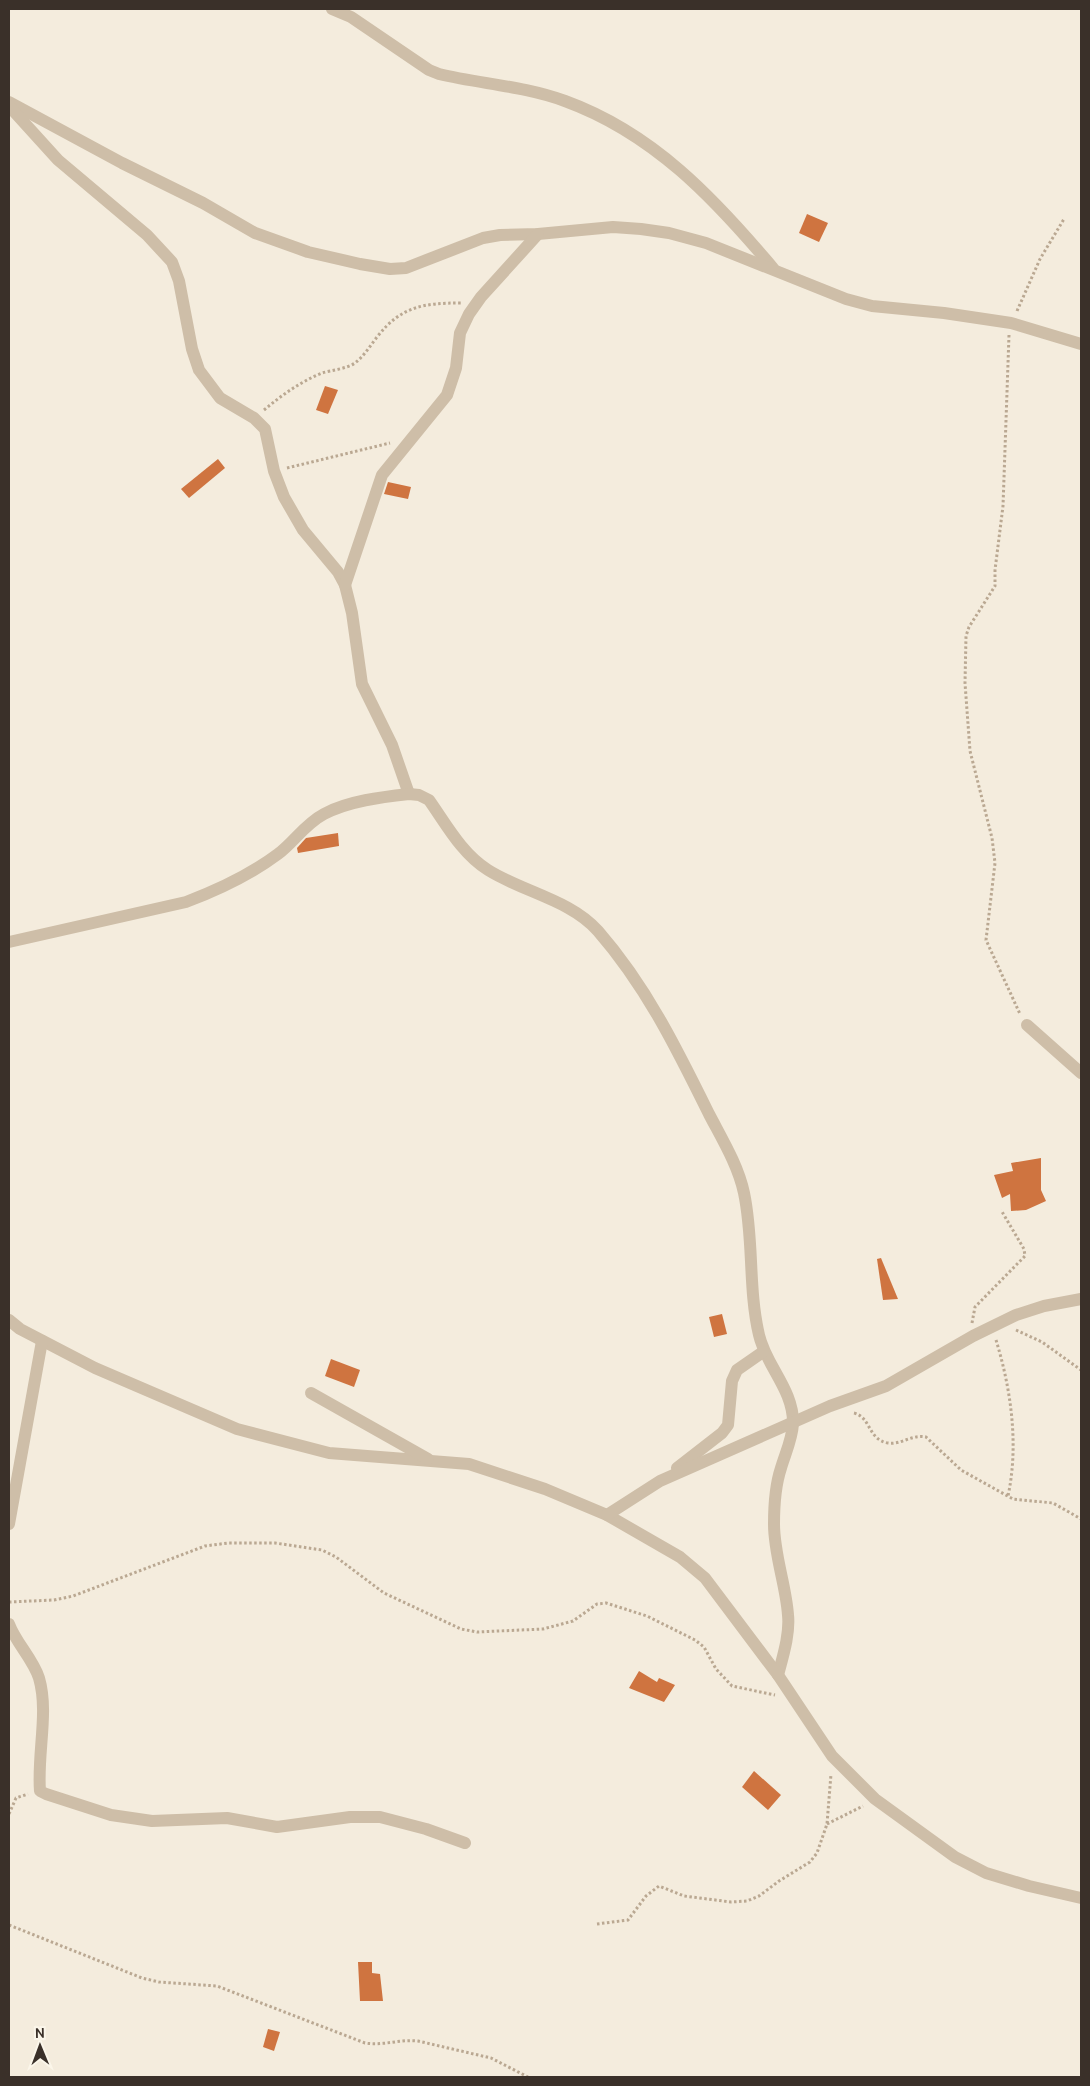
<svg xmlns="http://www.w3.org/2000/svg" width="1090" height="2086" font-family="Cabin,sans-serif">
  <rect width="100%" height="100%" fill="#f4ecdd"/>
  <g fill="#cf7440">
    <polygon points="807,214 828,223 819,242 799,233"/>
    <polygon points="325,386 338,390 328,414 316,410"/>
    <polygon points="218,459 225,468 189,498 181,489"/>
    <polygon points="388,482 411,487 408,499 384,494"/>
    <polygon points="338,833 339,846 298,853 297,848 306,838"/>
    <polygon points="1041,1158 1041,1190 1046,1201 1026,1210 1011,1211 1010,1194 1002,1198 994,1175 1013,1171 1011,1163"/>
    <polygon points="881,1258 898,1299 883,1300 877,1259"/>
    <polygon points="722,1314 727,1334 714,1337 709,1317"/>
    <polygon points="331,1359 360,1370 354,1387 325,1376"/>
    <polygon points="639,1671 657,1682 659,1678 675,1685 664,1702 629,1688"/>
    <polygon points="754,1771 781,1795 768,1810 742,1787"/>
    <polygon points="358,1962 372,1962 372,1973 380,1974 383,2001 360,2001"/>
    <polygon points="268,2029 280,2032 274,2051 263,2047"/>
  </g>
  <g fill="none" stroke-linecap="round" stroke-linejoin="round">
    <g stroke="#baa892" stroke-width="3" stroke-dasharray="2.5 2.5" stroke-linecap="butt">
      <polyline points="1017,311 1040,259 1064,219"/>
      <polyline points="1009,335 1003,506 995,570 995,586 969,627 966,636 965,683 970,751 992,838 995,863 986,940 1020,1014"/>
      <path d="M264,410c18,-15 36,-28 58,-37 10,-3 24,-4 33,-10 9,-7 15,-17 22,-26 24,-31 47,-34 84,-34"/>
      <polyline points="287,468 390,443"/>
      <polyline points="972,1323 975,1307 1025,1256 1024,1249 1001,1210"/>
      <polyline points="1016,1330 1042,1342 1081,1370"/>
      <path d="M996,1340c15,49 23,105 12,156"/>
      <path d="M854,1413c17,4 14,27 34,30 13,2 24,-9 38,-6l35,33 52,29 40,4 28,16"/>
      <polyline points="9,1602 54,1600 73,1596 205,1546 228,1543 275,1543 322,1550 336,1557 384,1593 461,1629 477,1632 543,1629 573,1621 597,1604 606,1603 647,1616 695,1640 704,1647 716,1669 732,1686 775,1695"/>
      <polyline points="9,1814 16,1798 28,1794"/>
      <polyline points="827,1824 863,1806"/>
      <polyline points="597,1924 628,1920 646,1896 659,1886 684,1896 731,1902 747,1901 759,1896 779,1881 810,1862 817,1853 827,1824 831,1774"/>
      <path d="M9,1925l133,53 17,4 58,4 148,57c18,3 35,-4 53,-2l73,17 37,19"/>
    </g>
    <g stroke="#cebea8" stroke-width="12">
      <path d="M332,9l19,8 78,53 10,4c42,10 85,12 126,27 88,32 149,97 208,167"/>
      <polyline points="9,102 122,163 203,203 255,233 308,252 360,264 390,269 406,268 483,238 500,235 538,234 613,227 641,229 669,233 706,243 846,299 872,306 944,313 1011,323 1081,344"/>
      <polyline points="9,106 58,160 147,235 172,262 179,281 192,349 199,370 220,398 254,418 265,429 274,471 284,497 303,530 338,572 345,585 352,613 362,684 392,745 409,794"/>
      <polyline points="345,585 382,475 447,395 456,368 460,333 469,314 481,297 538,234"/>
      <path d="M9,942l177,-40c32,-12 64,-27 92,-48 16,-12 27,-30 46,-40 24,-13 58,-17 85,-20l10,1 10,5c17,24 33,54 59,70 35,22 83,30 110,61 48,55 79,118 111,183 13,25 29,51 35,79 10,47 4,95 15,142 7,31 35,55 34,89 -1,16 -8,30 -12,44 -6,18 -7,38 -7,56 0,31 12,61 14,91 2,19 -5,41 -10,60"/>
      <polyline points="1027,1025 1081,1073"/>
      <polyline points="9,1320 20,1329 95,1368 237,1429 329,1453 469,1464 545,1489 607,1515 680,1557 705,1578 778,1675 832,1756 875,1799 955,1857 986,1873 1029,1886 1081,1898"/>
      <polyline points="311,1393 428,1459"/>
      <polyline points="677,1468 722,1433 728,1425 732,1381 737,1370 763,1352"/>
      <polyline points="607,1515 660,1481 830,1406 886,1386 973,1336 1016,1315 1044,1306 1081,1299"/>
      <polyline points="9,1524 42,1341"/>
      <path d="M9,1624c7,19 24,35 30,54 10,34 -2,76 1,113l6,3 65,21 41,6 75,-3 50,9 73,-10h30l46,12 39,14"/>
    </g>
  </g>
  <rect width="1090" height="2086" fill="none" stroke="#3a3029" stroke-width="20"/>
  <g transform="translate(40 2046) rotate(359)" stroke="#fbf6ea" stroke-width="4" paint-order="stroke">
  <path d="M0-4L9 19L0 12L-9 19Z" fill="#3a3029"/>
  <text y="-8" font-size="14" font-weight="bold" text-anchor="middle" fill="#3a3029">N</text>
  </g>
</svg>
